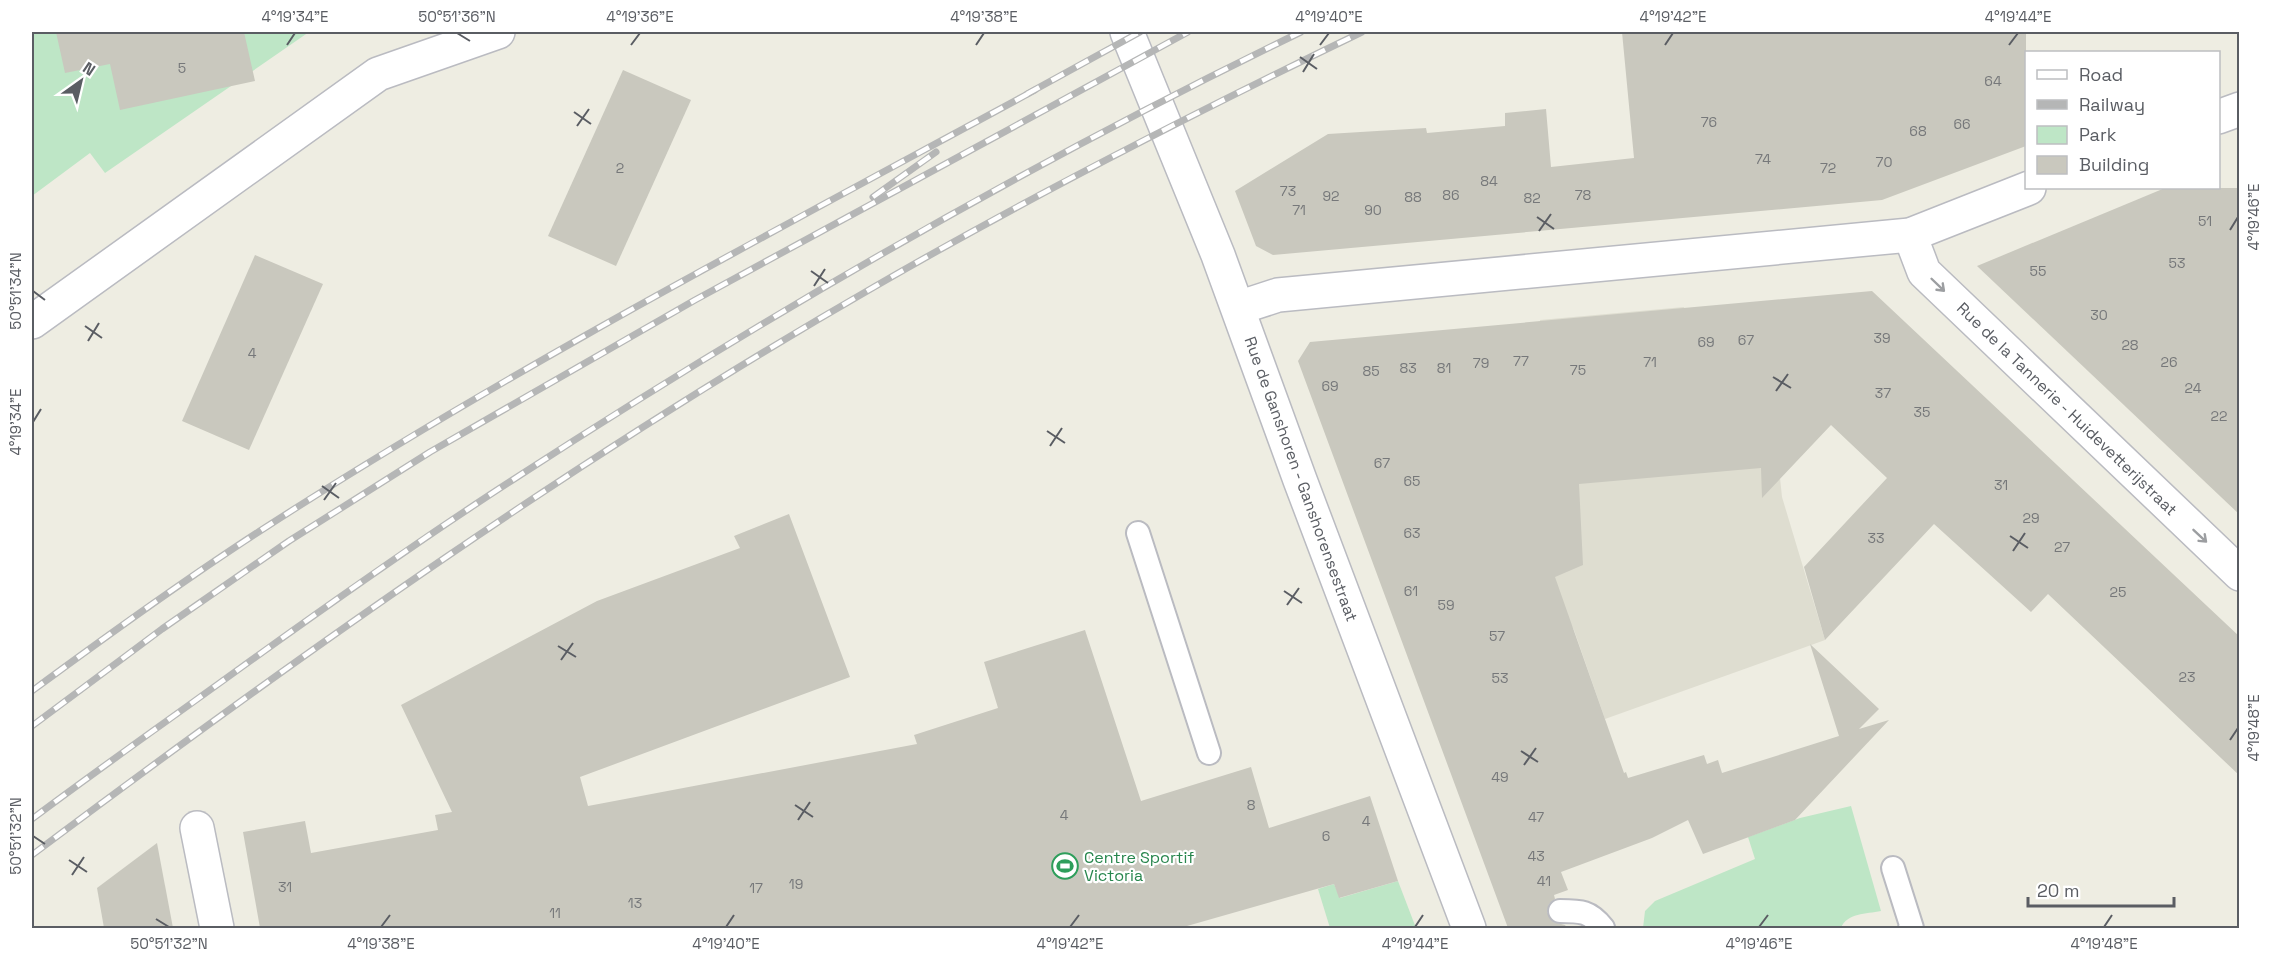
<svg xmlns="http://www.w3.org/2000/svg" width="2271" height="960" font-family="'Space Grotesk',sans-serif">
  <rect width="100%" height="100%" fill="#eeede2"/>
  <polygon fill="#deddd0" points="1684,307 1692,388 1780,478 1782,497 1825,640 1605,719 1574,630 1547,581 1553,475 1540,320"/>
  <g fill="#bee6c6">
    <polygon points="32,32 309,32 105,173 90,153 32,196"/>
    <path d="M1851,806l30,105c-15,3 -34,2 -40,17h-198l2,-17 10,-10 100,-42 -7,-22 52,-19z"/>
    <polygon points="1398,881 1416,928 1330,928 1318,889 1334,884 1340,898"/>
  </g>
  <g fill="#c9c8be">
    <polygon points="56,32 244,32 255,81 120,110 110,64 65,73"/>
    <polygon points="1622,32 2026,32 2026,146 1882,200 1273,255 1256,246 1235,191 1328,134 1426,128 1427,133 1505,126 1505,113 1546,109 1551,167 1634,158"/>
    <polygon points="623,70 691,100 616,266 548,236"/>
    <polygon points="2165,188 2240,188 2240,515 1977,266"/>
    <polygon points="255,255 323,284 249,450 182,421"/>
    <polygon points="1872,291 2240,637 2240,776 2048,594 2031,612 1934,524 1825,640 1804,567 1887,478 1831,425 1762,498 1761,468 1579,484 1583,565 1555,577 1624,773 1626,772 1628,778 1704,755 1707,764 1718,760 1722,773 1839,736 1810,644 1879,709 1859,729 1889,720 1795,820 1703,854 1688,820 1652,838 1561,872 1568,890 1554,895 1555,899 1549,904 1547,912 1553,922 1565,925 1567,928 1508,928 1298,361 1310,342"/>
    <polygon points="789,514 850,677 580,777 588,806 917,744 914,735 998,708 984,662 1085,630 1141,801 1251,767 1269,828 1370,796 1398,881 1339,898 1334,884 1180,928 260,928 243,832 305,821 311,853 438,830 435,815 452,812 401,705 597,601 740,548 734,536"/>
    <polygon points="157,843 173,928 104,928 97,888"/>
  </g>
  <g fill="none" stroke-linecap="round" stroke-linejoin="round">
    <g stroke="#babbc1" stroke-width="26">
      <g id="lane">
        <polyline points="1138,533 1209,753"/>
        <polyline points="1893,868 1912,928 1910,928"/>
        <path d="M1560,911c21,0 30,0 43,17"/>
      </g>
    </g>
    <g stroke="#babbc1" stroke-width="36">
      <g id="street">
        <polyline points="1127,32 1218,255 1300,480 1469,928"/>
        <polyline points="2218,117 2240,109"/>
        <polyline points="1910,235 1924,272 2240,574"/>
        <polyline points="1238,308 1278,295 1910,235 2029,188"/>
        <polyline points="32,322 378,74 498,32"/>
        <polyline points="197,828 217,928"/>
      </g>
    </g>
    <use href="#lane" stroke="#fff" stroke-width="22"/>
    <use href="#street" stroke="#fff" stroke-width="33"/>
    <g stroke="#b5b6b6" stroke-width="7">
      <g id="rail">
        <polyline points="1027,94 1140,32"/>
        <polyline points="873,197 936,152"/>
        <path d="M32,691c76,-56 152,-111 231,-162 249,-161 512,-298 772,-439"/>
        <polyline points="32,726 162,629 289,541 430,452 695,300 1188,32"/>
        <path d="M32,819c68,-51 138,-100 207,-150 89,-64 179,-128 272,-188 254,-165 517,-317 790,-449"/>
        <path d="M32,855c271,-203 548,-399 842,-568 159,-92 322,-175 488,-255"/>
      </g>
    </g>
    <use href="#rail" stroke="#fff" stroke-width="4.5" stroke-dasharray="14" stroke-linecap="butt"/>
  </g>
  <defs><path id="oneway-shaft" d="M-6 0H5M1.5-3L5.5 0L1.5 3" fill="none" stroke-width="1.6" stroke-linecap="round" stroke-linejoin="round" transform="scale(1.5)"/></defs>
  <g stroke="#9c9ea1">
    <use href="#oneway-shaft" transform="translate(1938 285) rotate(44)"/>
    <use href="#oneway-shaft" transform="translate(2200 536) rotate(43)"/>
  </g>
  <path fill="none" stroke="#5a5d63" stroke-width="2" d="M457,33l13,8M287,45l8,-12M631,45l9,-12M976,45l8,-12M1320,45l9,-12M1665,45l8,-12M2009,45l9,-12M1300,57l17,12M1303,72l11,-18M574,112l17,12M577,126l12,-17M1537,217l17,12M2230,230l8,-13M1539,231l12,-17M811,271l17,12M814,286l11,-17M33,291l12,9M85,326l17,12M88,341l11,-18M1773,377l18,11M1776,391l12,-17M33,422l8,-13M1047,431l18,12M1050,446l12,-18M322,486l17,12M324,500l12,-17M2010,536l18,12M2013,551l12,-18M1284,591l18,12M1287,605l12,-17M558,646l18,11M561,660l12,-17M2230,740l8,-12M1521,751l17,11M1524,765l12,-17M795,805l18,12M798,820l12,-18M33,836l12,8M69,860l18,12M72,875l12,-18M156,919l13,8M381,927l9,-12M726,927l8,-12M1070,927l9,-12M1415,927l8,-12M1759,927l9,-12M2104,927l8,-12"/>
  <defs>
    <g id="stadium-ring" transform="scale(1.35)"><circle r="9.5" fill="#fff" stroke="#2e9e5b" stroke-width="1.5"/><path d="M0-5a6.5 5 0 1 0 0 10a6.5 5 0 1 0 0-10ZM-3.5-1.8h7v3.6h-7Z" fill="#2e9e5b"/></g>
  </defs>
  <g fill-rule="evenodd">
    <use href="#stadium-ring" x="1065" y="866"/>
  </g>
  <g text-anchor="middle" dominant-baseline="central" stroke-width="4.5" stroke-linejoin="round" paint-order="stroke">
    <g font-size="14" fill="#76787a">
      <text x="182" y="68">5</text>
      <text x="1993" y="81">64</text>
      <text x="1709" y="122">76</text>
      <text x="1962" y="124">66</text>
      <text x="1918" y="131">68</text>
      <text x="1763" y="159">74</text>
      <text x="1884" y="162">70</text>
      <text x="620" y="168">2</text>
      <text x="1828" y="168">72</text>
      <text x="1489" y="181">84</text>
      <text x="1288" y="191">73</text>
      <text x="1451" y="195">86</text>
      <text x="1583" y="195">78</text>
      <text x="1331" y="196">92</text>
      <text x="1413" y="197">88</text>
      <text x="1532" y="198">82</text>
      <text x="1299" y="210">71</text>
      <text x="1373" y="210">90</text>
      <text x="2205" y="221">51</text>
      <text x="2177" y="263">53</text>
      <text x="2038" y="271">55</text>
      <text x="2099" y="315">30</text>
      <text x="1882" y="338">39</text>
      <text x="1746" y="340">67</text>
      <text x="1706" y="342">69</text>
      <text x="2130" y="345">28</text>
      <text x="252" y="353">4</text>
      <text x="1521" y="361">77</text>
      <text x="1650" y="362">71</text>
      <text x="2169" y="362">26</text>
      <text x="1481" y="363">79</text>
      <text x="1408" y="368">83</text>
      <text x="1444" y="368">81</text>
      <text x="1578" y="370">75</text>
      <text x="1371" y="371">85</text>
      <text x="1330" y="386">69</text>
      <text x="2193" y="388">24</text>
      <text x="1883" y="393">37</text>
      <text x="1922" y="412">35</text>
      <text x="2219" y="416">22</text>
      <text x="1382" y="463">67</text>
      <text x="1412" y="481">65</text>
      <text x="2001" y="485">31</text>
      <text x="2031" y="518">29</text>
      <text x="1412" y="533">63</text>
      <text x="1876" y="538">33</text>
      <text x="2062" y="547">27</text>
      <text x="1411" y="591">61</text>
      <text x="2118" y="592">25</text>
      <text x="1446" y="605">59</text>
      <text x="1497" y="636">57</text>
      <text x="2187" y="677">23</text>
      <text x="1500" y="678">53</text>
      <text x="1500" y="777">49</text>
      <text x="1251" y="805">8</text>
      <text x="1064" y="815">4</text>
      <text x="1536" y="817">47</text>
      <text x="1366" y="821">4</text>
      <text x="1326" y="836">6</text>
      <text x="1536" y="856">43</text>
      <text x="1544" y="881">41</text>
      <text x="796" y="884">19</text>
      <text x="285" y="887">31</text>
      <text x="756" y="888">17</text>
      <text x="635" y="903">13</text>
      <text x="555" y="913">11</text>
    </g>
    <g font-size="16" fill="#5a5d63" stroke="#fff">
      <text transform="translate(2067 409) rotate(44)">Rue de la Tannerie - Huidevetterijstraat</text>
      <text transform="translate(1301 479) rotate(70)">Rue de Ganshoren - Ganshorensestraat</text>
    </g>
    <g font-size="16" fill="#27864d" stroke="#fff" text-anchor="start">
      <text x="1084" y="857">Centre Sportif<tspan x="1084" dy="18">Victoria</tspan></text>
    </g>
  </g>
  <rect width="2271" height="960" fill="none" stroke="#ffffff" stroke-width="66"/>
  <rect x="2025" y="51" width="195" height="138" fill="#ffffff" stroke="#bdbec1" stroke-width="1.5"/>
  <rect x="2037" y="70" width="30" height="9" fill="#ffffff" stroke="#bdbec1" stroke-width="1.5"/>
  <text x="2079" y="81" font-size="18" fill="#5a5d63">Road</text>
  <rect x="2037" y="100" width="30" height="9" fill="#b5b6b6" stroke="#bdbec1" stroke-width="1.5"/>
  <text x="2079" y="111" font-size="18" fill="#5a5d63">Railway</text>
  <rect x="2037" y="126" width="30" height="18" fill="#bee6c6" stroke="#bdbec1" stroke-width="1.5"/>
  <text x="2079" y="141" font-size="18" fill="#5a5d63">Park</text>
  <rect x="2037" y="156" width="30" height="18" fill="#c9c8be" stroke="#bdbec1" stroke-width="1.5"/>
  <text x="2079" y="171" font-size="18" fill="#5a5d63">Building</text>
  <g transform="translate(81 81) rotate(34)" stroke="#ffffff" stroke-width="4.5" paint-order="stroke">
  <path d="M0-4.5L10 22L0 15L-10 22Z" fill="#5a5d63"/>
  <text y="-9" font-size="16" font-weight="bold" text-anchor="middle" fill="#5a5d63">N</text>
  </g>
  <path d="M2028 897v9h146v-9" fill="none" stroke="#5a5d63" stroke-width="3"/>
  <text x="2037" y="897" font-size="18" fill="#5a5d63" stroke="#ffffff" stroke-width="4.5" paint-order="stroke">20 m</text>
  <rect x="33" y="33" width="2205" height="894" fill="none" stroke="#5a5d63" stroke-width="2"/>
  <g font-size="15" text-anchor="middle" fill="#5a5d63">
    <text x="295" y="22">4°19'34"E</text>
    <text x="457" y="22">50°51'36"N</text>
    <text x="640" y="22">4°19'36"E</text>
    <text x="984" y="22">4°19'38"E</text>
    <text x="1329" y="22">4°19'40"E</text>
    <text x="1673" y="22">4°19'42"E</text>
    <text x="2018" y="22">4°19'44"E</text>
    <text transform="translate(2254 217) rotate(-90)" y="5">4°19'46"E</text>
    <text transform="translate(16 291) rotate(-90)" y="5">50°51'34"N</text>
    <text transform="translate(16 422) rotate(-90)" y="5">4°19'34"E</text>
    <text transform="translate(2254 728) rotate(-90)" y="5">4°19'48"E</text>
    <text transform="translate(16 836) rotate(-90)" y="5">50°51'32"N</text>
    <text x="169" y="949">50°51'32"N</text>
    <text x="381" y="949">4°19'38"E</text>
    <text x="726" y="949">4°19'40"E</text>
    <text x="1070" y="949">4°19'42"E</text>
    <text x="1415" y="949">4°19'44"E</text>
    <text x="1759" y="949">4°19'46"E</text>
    <text x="2104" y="949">4°19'48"E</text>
  </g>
</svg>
